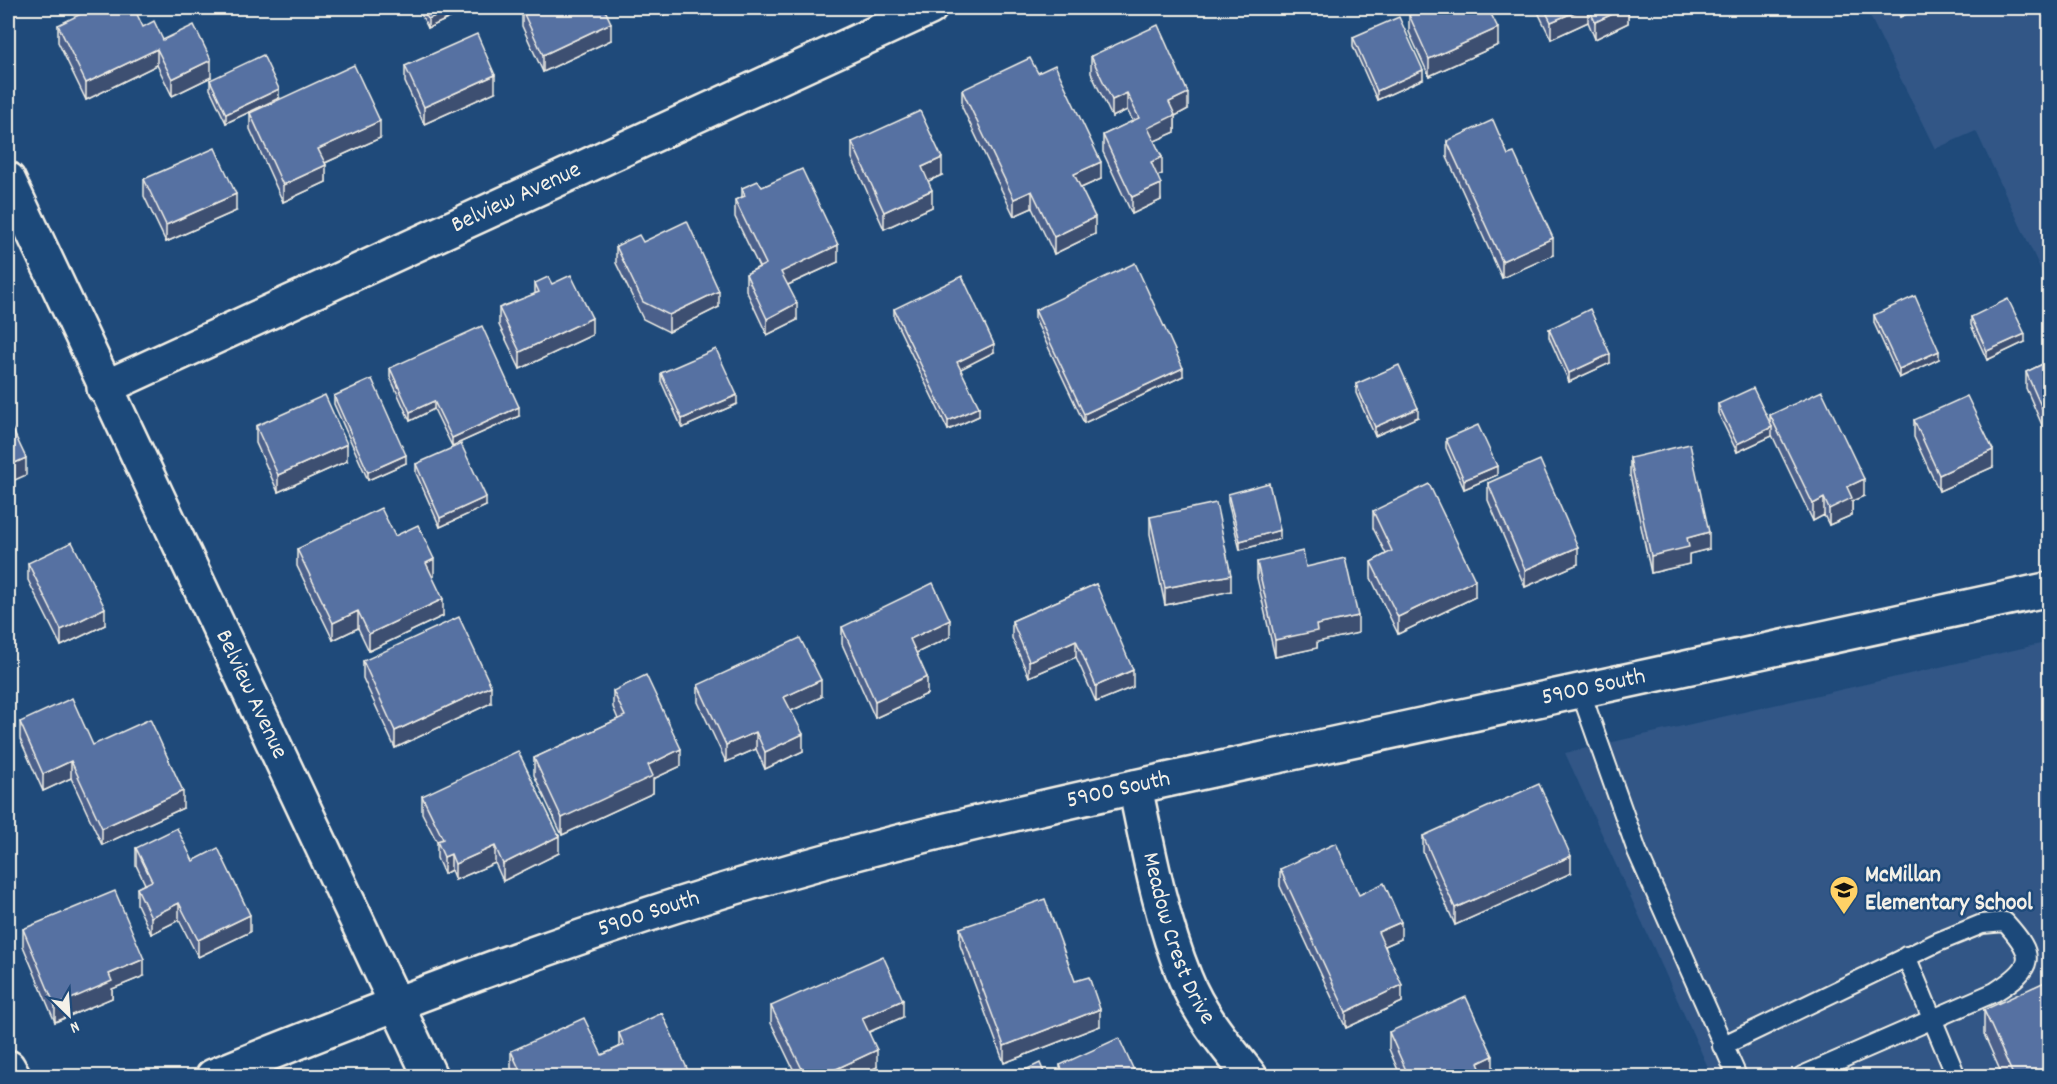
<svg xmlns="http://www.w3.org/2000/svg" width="2057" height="1084" font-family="Dekko,sans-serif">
  <rect width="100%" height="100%" fill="#1f4a7a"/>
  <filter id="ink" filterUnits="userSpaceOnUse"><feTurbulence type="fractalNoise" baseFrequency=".0167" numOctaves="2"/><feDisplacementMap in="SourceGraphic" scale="12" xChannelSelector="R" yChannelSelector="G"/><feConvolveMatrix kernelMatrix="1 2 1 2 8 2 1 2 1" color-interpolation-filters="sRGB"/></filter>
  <g filter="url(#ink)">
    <g fill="#305686">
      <polygon points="1866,8 2049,8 2049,287 1976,131 1935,149"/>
      <polygon points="2049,642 2049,1076 1712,1076 1565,753"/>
    </g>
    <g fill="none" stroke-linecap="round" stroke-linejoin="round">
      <g stroke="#f4f1e8" stroke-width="22">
        <g id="lane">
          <polyline points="1580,690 1637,851 1737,1076"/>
          <polyline points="1906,956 1956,1076"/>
          <path d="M1722,1046l216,-104 44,-18 23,-2c32,35 29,45 -10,70l-193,84"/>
        </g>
      </g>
      <g stroke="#f4f1e8" stroke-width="38">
        <g id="street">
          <path id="s1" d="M8,179l422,897"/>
          <path id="s2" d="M104,388l826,-380"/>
          <path id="s3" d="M1135,787c13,62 26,132 50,191 14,36 41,68 65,98"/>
          <polyline points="8,1067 13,1076"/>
        </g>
      </g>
      <g stroke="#f4f1e8" stroke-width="38">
        <g id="secondary">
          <path id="s4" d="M213,1076c201,-81 404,-158 613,-215 148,-40 298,-72 447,-104 259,-57 518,-110 777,-168"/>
        </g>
      </g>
      <use href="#lane" stroke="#1f4a7a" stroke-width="18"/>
      <use href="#street" stroke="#1f4a7a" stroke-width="33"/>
      <use href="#secondary" stroke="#1f4a7a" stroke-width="33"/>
    </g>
    <g fill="#4b618b" stroke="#f4f1e8" stroke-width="1.5">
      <polygon points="418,8 471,8 428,28"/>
      <polygon points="659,8 679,8 663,15"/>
      <polygon points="1536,8 1628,8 1628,23 1595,39 1588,22 1551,39"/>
      <polygon points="1896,8 1920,8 1900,17"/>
      <polygon points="522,10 611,40 543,72 522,26"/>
      <polygon points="1409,15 1498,45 1429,76 1409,32"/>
      <polygon points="58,25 143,27 163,40 211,77 172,96 157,65 86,100 58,42"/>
      <polygon points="1353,37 1423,79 1377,100 1353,46"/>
      <polygon points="1091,56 1188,109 1175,116 1175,132 1154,141 1162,174 1157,176 1161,200 1132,214 1103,152 1103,135 1133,121 1127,110 1112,117 1091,73"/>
      <polygon points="405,66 495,92 424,124 405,82"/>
      <polygon points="1038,73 1101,179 1081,188 1095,234 1054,254 1032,208 1014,216 962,107 962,90"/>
      <polygon points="210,80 279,98 226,123 210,89"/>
      <polygon points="250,113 380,138 325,163 326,182 283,202 250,129"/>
      <polygon points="1447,141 1553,255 1502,278 1447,157"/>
      <polygon points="852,142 942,175 928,181 932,207 884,229 852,158"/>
      <polygon points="144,179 236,211 166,242 144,196"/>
      <polygon points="762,187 838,262 788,285 797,320 767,335 746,290 746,274 759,267 735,217 735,200 742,197 742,188"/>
      <polygon points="643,242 719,307 669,332 643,319 616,263 616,246"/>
      <polygon points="535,283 552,284 592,335 520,369 499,325 499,308 535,294"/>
      <polygon points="894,309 994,352 960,369 979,416 948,430 894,318"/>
      <polygon points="1035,310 1183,376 1084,423 1035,319"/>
      <polygon points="1874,315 1939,359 1899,378 1874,323"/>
      <polygon points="1971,317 2025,342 1987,360 1971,325"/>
      <polygon points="1549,329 1610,363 1569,382 1549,337"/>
      <polygon points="2049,361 2049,441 2026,388 2026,372"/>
      <polygon points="390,368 519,416 452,446 434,409 410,421 390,377"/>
      <polygon points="661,373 737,404 682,428 661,381"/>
      <polygon points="1356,384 1418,417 1375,436 1356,393"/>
      <polygon points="334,396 406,463 368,480 334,404"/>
      <polygon points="1718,404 1770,424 1770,415 1864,496 1852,501 1852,515 1829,525 1824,515 1813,521 1772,435 1772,436 1737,452 1718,413"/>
      <polygon points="1914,420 1993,467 1939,491 1914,437"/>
      <polygon points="256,426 347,461 278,492 256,443"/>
      <polygon points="1446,439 1497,475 1464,489 1446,448"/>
      <polygon points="1630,458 1709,549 1689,554 1689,564 1651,573 1630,475"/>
      <polygon points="416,464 486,506 440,527 416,473"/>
      <polygon points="1488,483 1578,564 1525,587 1488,500"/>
      <polygon points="1228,494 1280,539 1240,550 1228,502"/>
      <polygon points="1373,511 1475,597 1398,634 1371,578 1371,562 1386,554 1373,528"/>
      <polygon points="1150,517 1231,591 1165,605 1150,534"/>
      <polygon points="395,536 434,576 432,577 443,616 369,651 358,628 333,640 297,566 297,549"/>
      <polygon points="1257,562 1306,567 1358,633 1317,642 1317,648 1275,657 1257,578"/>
      <polygon points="28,563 105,625 61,646 28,580"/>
      <polygon points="1096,584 1133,687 1096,702 1076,657 1029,677 1012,638 1012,621"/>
      <polygon points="842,627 950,637 916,653 927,694 875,718 842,644"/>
      <polygon points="363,661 491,703 395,748 363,678"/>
      <polygon points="698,685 821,697 791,711 803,751 765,769 756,749 726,762 698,702"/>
      <polygon points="613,691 681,766 653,779 653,793 562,835 534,775 534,758 618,719 613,707"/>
      <polygon points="20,722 93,745 183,808 102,845 71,778 43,791 20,739"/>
      <polygon points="422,796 559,853 503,881 495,863 455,880 451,870 444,874 437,858 437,842 422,813"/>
      <polygon points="1423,836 1571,873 1455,925 1423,852"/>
      <polygon points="136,848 193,861 250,932 198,957 179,920 151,934 137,904 137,888 145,884 136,865"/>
      <polygon points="1280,869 1359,895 1401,939 1385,946 1402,1002 1346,1028 1280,886"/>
      <polygon points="960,928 1075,981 1100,1026 1004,1063 960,945"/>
      <polygon points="23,929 144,976 112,989 112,998 55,1022 23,946"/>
      <polygon points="771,1006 903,1017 869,1032 877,1067 856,1077 797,1077 771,1023"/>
      <polygon points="1984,1010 2049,1077 2003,1077 1984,1034"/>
      <polygon points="1389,1032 1493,1073 1485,1077 1401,1077 1389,1049"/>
      <polygon points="619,1033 690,1077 515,1077 511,1068 511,1051 602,1055 619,1047"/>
      <polygon points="1060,1065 1137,1077 1060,1077"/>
    </g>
    <g fill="#3d4f71" stroke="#f4f1e8" stroke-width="1.5">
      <polygon points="453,8 471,8 428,28 428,19"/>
      <polygon points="663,8 679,8 663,15"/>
      <polygon points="1584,8 1588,8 1588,22 1551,39 1551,22"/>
      <polygon points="1626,8 1628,8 1628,23 1595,39 1595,22"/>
      <polygon points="1900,8 1920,8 1900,17"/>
      <polygon points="611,23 611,40 543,72 543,55"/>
      <polygon points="1498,28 1498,45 1429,76 1429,59"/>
      <polygon points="157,49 157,65 86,100 86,83"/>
      <polygon points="211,60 211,77 172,96 172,79"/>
      <polygon points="1423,70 1423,79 1377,100 1377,91"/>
      <polygon points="495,75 495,92 424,124 424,107"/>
      <polygon points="279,89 279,98 226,123 226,114"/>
      <polygon points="1127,93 1127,110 1112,117 1112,100"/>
      <polygon points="1188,93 1188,109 1175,116 1175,132 1148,144 1148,128 1169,102"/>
      <polygon points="380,121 380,138 318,166 318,149"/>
      <polygon points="1162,157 1162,174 1151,179 1151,162"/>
      <polygon points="942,158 942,175 922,184 922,167"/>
      <polygon points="1101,162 1101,179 1074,191 1074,174"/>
      <polygon points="326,165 326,182 283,202 283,185"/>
      <polygon points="1161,184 1161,200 1132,214 1132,197"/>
      <polygon points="932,190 932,207 884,229 884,212"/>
      <polygon points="1032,191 1032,208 1014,216 1014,199"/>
      <polygon points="236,194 236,211 166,242 166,225"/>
      <polygon points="1095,217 1095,234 1054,254 1054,237"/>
      <polygon points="1553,238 1553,255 1502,278 1502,261"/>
      <polygon points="838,245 838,262 781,288 781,272"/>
      <polygon points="719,291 719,307 669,332 669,315"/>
      <polygon points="797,303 797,320 767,335 767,319"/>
      <polygon points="592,318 592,335 520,369 520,352"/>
      <polygon points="2025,334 2025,342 1987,360 1987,351"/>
      <polygon points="994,344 994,352 957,371 957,362"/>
      <polygon points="1939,351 1939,359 1899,378 1899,369"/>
      <polygon points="1610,354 1610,363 1569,382 1569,373"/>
      <polygon points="1183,368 1183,376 1084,423 1084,414"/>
      <polygon points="737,395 737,404 682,428 682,419"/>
      <polygon points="434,401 434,409 410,421 410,412"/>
      <polygon points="519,407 519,416 452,446 452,438"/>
      <polygon points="979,407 979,416 948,430 948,421"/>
      <polygon points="1418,408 1418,417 1375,436 1375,427"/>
      <polygon points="1772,427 1772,436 1737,452 1737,444"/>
      <polygon points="347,444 347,461 278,492 278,475"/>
      <polygon points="1993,450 1993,467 1939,491 1939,475"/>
      <polygon points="406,455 406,463 368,480 368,472"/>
      <polygon points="26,458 26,475 8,483 8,466"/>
      <polygon points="1497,466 1497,475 1464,489 1464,480"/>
      <polygon points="1864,479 1864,496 1852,501 1852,515 1829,525 1829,509 1847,487"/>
      <polygon points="486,497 486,506 440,527 440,518"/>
      <polygon points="1824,498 1824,515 1813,521 1813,504"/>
      <polygon points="1280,530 1280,539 1240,550 1240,541"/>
      <polygon points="1709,532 1709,549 1689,554 1689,564 1651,573 1651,556 1687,538"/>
      <polygon points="1578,547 1578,564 1525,587 1525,570"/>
      <polygon points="434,559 434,576 426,580 426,563"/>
      <polygon points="1231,575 1231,591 1165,605 1165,588"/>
      <polygon points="1475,580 1475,597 1398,634 1398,617"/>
      <polygon points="443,599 443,616 369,651 369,634"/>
      <polygon points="105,608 105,625 61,646 61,630"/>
      <polygon points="358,611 358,628 333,640 333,623"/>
      <polygon points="1358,616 1358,633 1317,642 1317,648 1275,657 1275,640 1316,625"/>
      <polygon points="950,620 950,637 910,656 910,639"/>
      <polygon points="1076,640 1076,657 1029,677 1029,661"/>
      <polygon points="1133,670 1133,687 1096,702 1096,686"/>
      <polygon points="927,677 927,694 875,718 875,701"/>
      <polygon points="821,680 821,697 784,714 784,697"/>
      <polygon points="491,686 491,703 395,748 395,731"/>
      <polygon points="756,732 756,749 726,762 726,745"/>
      <polygon points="803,734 803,751 765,769 765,752"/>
      <polygon points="681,749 681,766 653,779 653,793 562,835 562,818 648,765"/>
      <polygon points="71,761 71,778 43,791 43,774"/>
      <polygon points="183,791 183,808 102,845 102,828"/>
      <polygon points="559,836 559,853 503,881 503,864"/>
      <polygon points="495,846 495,863 455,880 455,864"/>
      <polygon points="451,854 451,870 444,874 444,857"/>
      <polygon points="1571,856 1571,873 1455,925 1455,908"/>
      <polygon points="179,903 179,920 151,934 151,917"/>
      <polygon points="250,915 250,932 198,957 198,940"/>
      <polygon points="1401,922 1401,939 1378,949 1378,932"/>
      <polygon points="144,959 144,976 112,989 112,998 55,1022 55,1006 109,974"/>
      <polygon points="1402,985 1402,1002 1346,1028 1346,1012"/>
      <polygon points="903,1000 903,1017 862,1035 862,1018"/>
      <polygon points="1100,1009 1100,1026 1004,1063 1004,1046"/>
      <polygon points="877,1050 877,1067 856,1077 819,1077"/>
      <polygon points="1493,1056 1493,1073 1485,1077 1478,1077 1478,1063"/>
    </g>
    <g fill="#5771a2" stroke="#f4f1e8" stroke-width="1.5">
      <polygon points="93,8 134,8 143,27 154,21 163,40 194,25 211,60 172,79 157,49 86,83 58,25"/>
      <polygon points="422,8 453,8 428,19"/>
      <polygon points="527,8 604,8 611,23 543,55 522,10"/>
      <polygon points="1425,8 1488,8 1498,28 1429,59 1409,15"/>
      <polygon points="1544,8 1584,8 1551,22"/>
      <polygon points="1589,8 1626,8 1595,22"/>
      <polygon points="1399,17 1423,70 1377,91 1353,37"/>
      <polygon points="1158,25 1188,93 1169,102 1175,115 1148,128 1162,157 1151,162 1161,184 1132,197 1103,135 1139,118 1127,93 1112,100 1091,56"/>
      <polygon points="477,34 495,75 424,107 405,66"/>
      <polygon points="263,55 279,89 226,114 210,80"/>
      <polygon points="1030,58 1038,73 1055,65 1101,162 1074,174 1095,217 1054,237 1032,191 1014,199 962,90"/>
      <polygon points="354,65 380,121 318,149 326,165 283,185 250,113"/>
      <polygon points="920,111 942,158 922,167 932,190 884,212 852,142"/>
      <polygon points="1493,120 1508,155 1514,153 1553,238 1502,261 1447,141"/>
      <polygon points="215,148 236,194 166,225 144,179"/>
      <polygon points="802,169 838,245 781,272 797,303 767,319 746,274 766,264 735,200 745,196 742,188 758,181 762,187"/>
      <polygon points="687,221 719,291 669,315 643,302 616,246 639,235 643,242"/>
      <polygon points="1135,263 1183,368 1084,414 1035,310"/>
      <polygon points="571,275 592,318 520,352 499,308 539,292 535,283 548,277 552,284"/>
      <polygon points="962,276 994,344 957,362 979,407 948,421 894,309"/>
      <polygon points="1915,296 1939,351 1899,369 1874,315"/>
      <polygon points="2008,299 2025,334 1987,351 1971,317"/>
      <polygon points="1590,309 1610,354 1569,373 1549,329"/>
      <polygon points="482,326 519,407 452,438 434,401 410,412 390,368"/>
      <polygon points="716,349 737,395 682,419 661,373"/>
      <polygon points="2049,361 2049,424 2026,372"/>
      <polygon points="1399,365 1418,408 1375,427 1356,384"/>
      <polygon points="372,379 406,455 368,472 334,396"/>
      <polygon points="1753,388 1772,427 1737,444 1718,404"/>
      <polygon points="1822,391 1864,479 1847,487 1852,498 1829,509 1824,498 1813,504 1770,415"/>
      <polygon points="325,395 347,444 278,475 256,426"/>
      <polygon points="1967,396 1993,450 1939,475 1914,420"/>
      <polygon points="8,420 26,458 8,466"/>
      <polygon points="1478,425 1497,466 1464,480 1446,439"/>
      <polygon points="461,444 486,497 440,518 416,464"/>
      <polygon points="1690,444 1709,532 1687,538 1689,547 1651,556 1630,458"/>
      <polygon points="1540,460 1578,547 1525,570 1488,483"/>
      <polygon points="1269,483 1280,530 1240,541 1228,494"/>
      <polygon points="1429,484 1475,580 1398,617 1371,562 1392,551 1373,511"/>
      <polygon points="1216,503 1231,575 1165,588 1150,517"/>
      <polygon points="381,508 395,536 418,525 434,559 426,563 443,599 369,634 358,611 333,623 297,549"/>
      <polygon points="72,542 105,608 61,630 28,563"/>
      <polygon points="1303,551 1306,567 1345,558 1358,616 1316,625 1317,631 1275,640 1257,562"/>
      <polygon points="933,583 950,620 910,639 927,677 875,701 842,627"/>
      <polygon points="1096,584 1133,670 1096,686 1076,640 1029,661 1012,621"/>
      <polygon points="459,617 491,686 395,731 363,661"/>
      <polygon points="800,638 821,680 784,697 803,734 765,752 756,732 726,745 698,685"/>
      <polygon points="646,675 681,749 648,765 653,776 562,818 534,758 625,716 613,691"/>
      <polygon points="72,698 93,745 150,719 183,791 102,828 71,761 43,774 20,722"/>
      <polygon points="518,751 559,836 503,864 495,846 455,864 451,854 444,857 437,841 443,839 422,796"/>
      <polygon points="1539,784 1571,856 1455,908 1423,836"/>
      <polygon points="177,828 193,861 218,848 250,915 198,940 179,903 151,917 137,888 152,881 136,848"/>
      <polygon points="1336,843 1359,895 1384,883 1401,922 1378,932 1402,985 1346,1012 1280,869"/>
      <polygon points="115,891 144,959 109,974 112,981 55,1006 23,929"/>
      <polygon points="1045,899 1075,981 1089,977 1100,1009 1004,1046 960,928"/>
      <polygon points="883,956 903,1000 862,1018 877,1050 819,1077 806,1077 771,1006"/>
      <polygon points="2049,980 2049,1077 2014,1077 1984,1010"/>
      <polygon points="1466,997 1493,1056 1478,1063 1484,1077 1409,1077 1389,1032"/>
      <polygon points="662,1013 690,1075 686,1077 523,1077 511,1051 584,1018 602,1055 624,1045 619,1033"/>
      <polygon points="1119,1038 1137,1077 1066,1077 1060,1065"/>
      <polygon points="1040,1063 1046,1077 1011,1077"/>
      <polygon points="950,1071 952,1077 938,1077"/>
    </g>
  </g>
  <defs>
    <g id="school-pin" transform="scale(1.5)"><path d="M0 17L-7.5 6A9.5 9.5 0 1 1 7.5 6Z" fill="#ffd166" stroke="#1f4a7a"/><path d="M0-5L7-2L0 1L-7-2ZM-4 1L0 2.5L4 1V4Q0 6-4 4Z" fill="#111"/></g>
  </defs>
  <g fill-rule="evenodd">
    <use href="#school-pin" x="1844" y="890"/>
  </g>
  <g text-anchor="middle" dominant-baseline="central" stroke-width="5" stroke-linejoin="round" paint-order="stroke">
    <g font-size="24" fill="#f4f1e8" stroke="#1f4a7a">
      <text stroke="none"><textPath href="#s2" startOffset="454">Belview Avenue</textPath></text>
      <text stroke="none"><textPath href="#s4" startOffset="1437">5900 South</textPath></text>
      <text stroke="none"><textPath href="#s1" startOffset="570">Belview Avenue</textPath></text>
      <text stroke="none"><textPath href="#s4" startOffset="951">5900 South</textPath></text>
      <text stroke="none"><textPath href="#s4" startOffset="465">5900 South</textPath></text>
      <text stroke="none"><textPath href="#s3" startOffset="158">Meadow Crest Drive</textPath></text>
    </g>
    <g font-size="24" font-weight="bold" fill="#f4f1e8" stroke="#1f4a7a" text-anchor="start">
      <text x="1865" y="876">McMillan<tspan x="1865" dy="28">Elementary School</tspan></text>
    </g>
  </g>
  <rect width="2057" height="1084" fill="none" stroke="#1f4a7a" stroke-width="30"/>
  <rect x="15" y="15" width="2027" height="1054" fill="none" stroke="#f4f1e8" stroke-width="2" filter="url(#ink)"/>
  <g transform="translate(69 1015) rotate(155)" stroke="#1f4a7a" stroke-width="4.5" paint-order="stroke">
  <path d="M0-4.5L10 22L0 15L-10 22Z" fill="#f4f1e8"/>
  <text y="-9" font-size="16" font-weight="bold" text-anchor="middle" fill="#f4f1e8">N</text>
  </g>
</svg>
